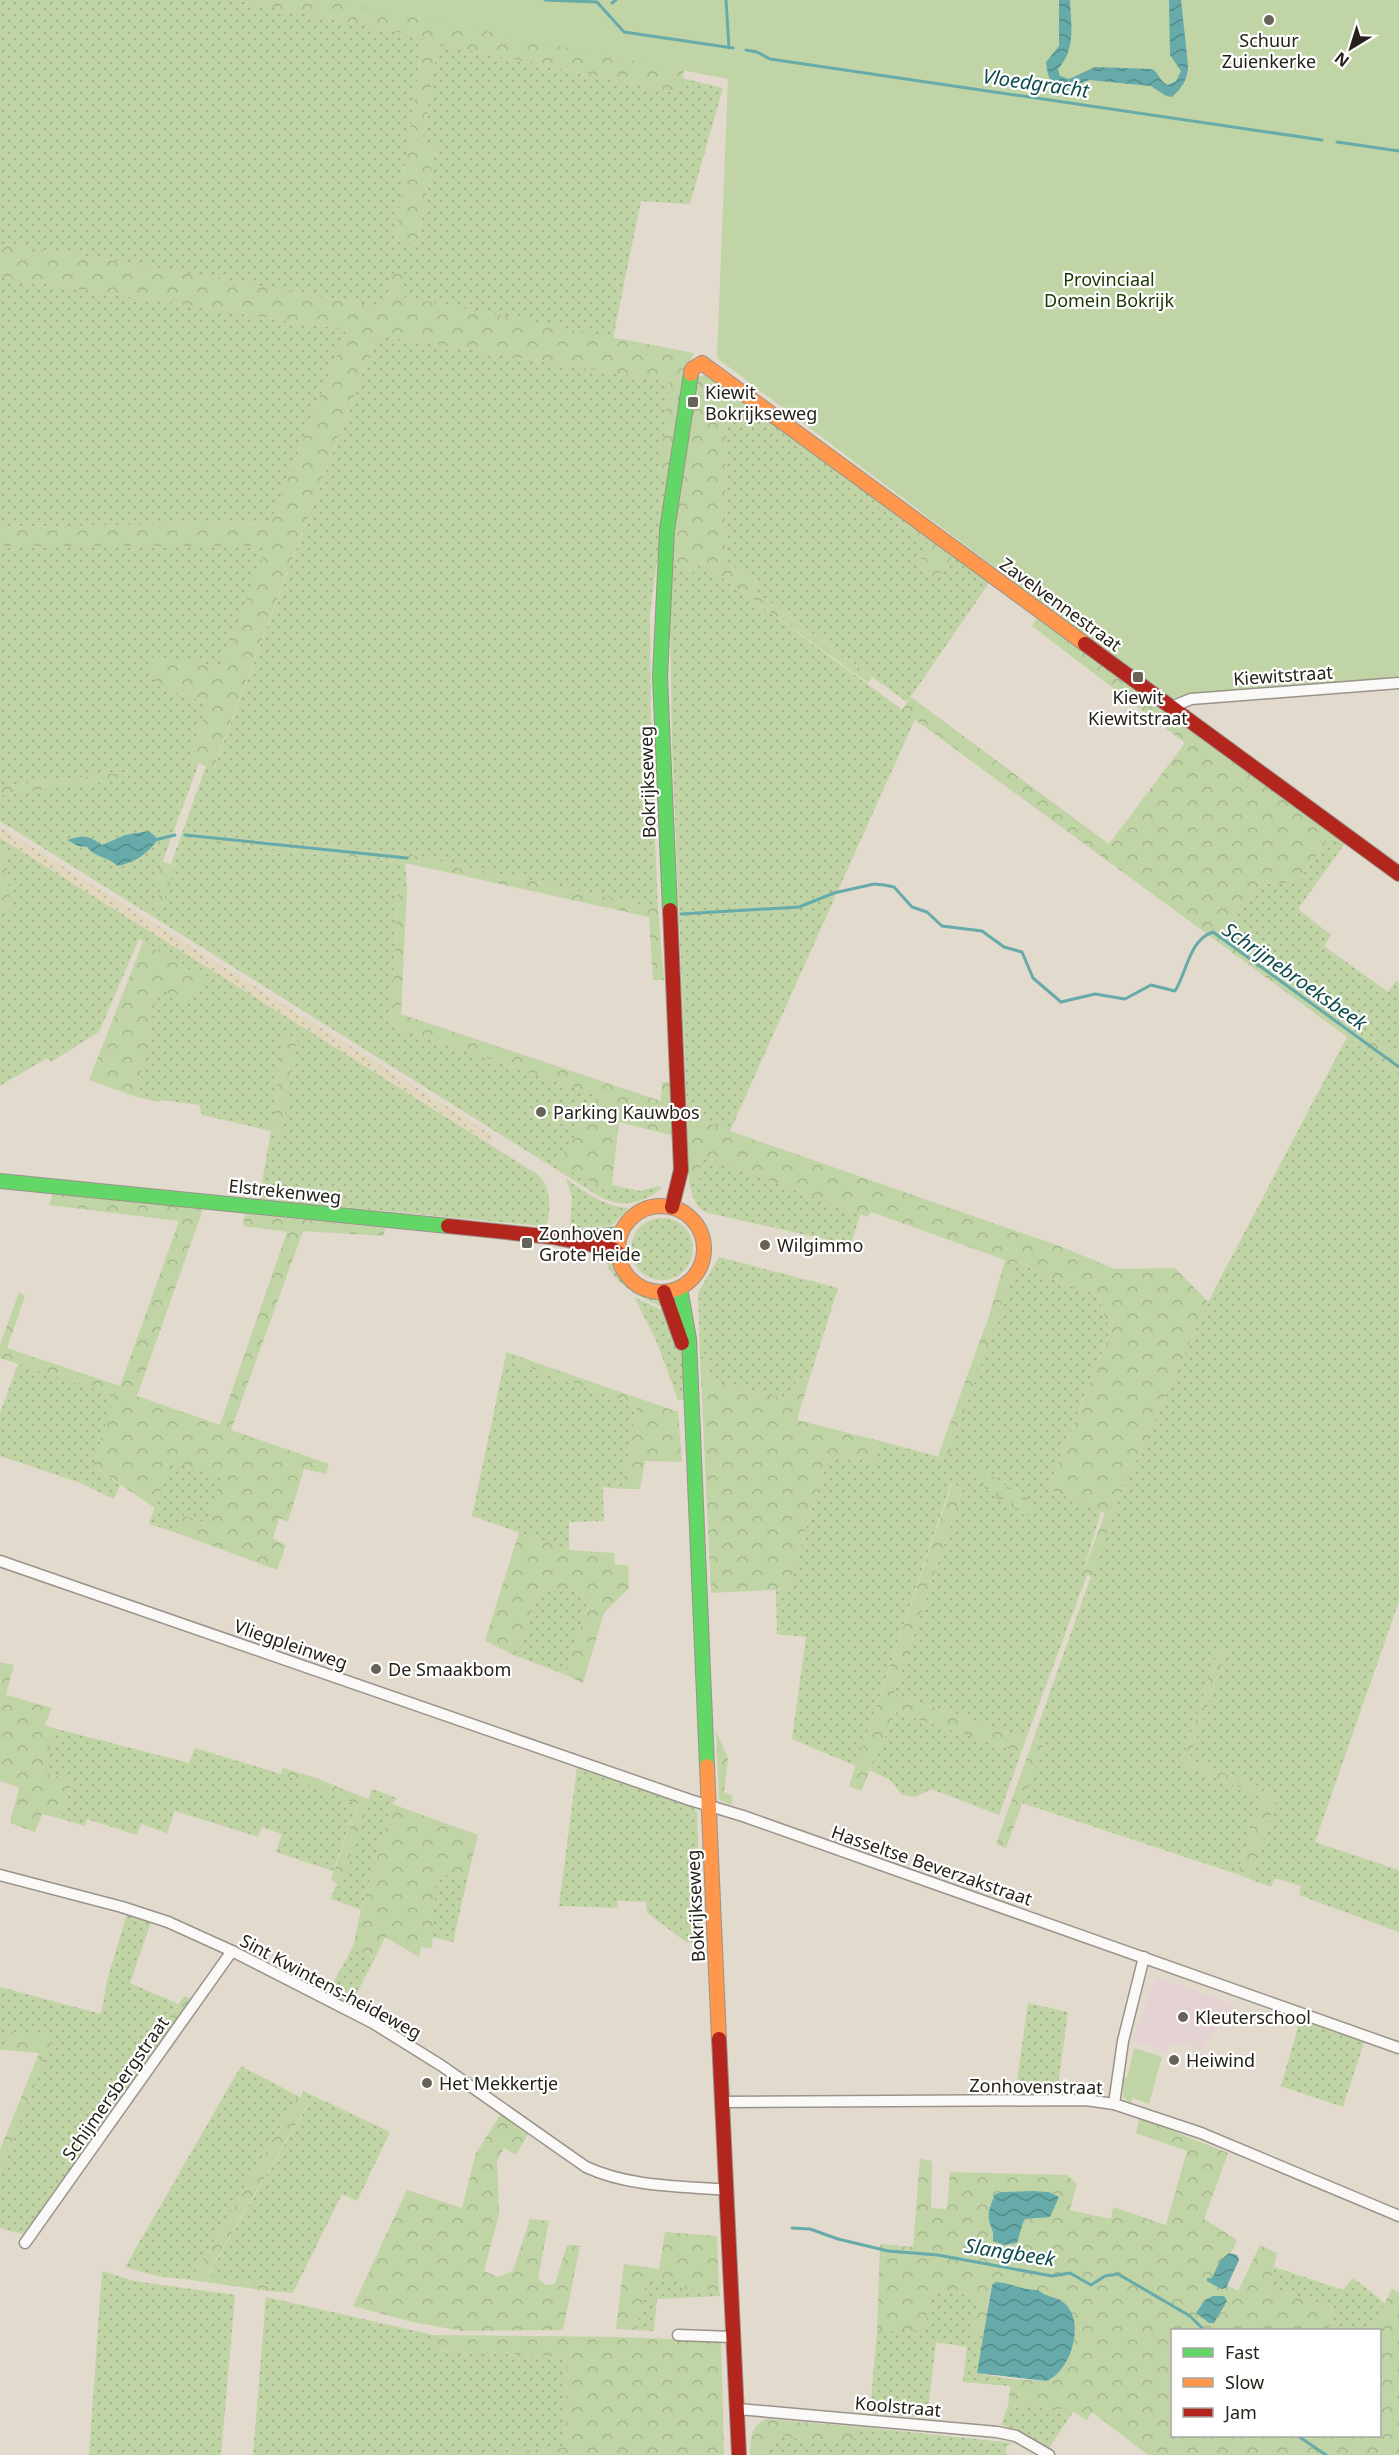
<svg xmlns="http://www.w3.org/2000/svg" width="1399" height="2455" font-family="'Noto Sans',sans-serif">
  <defs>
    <pattern id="grass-dots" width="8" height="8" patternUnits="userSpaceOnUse" patternTransform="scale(1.5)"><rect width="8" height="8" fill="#c0d4a6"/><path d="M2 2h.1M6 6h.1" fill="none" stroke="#a5b68e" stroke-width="1.8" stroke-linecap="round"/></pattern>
    <pattern id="forest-crowns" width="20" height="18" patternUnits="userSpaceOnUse" patternTransform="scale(1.5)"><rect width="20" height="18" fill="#c0d4a6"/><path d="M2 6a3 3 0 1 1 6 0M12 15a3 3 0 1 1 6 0" fill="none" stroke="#a5b68e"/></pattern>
    <pattern id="wetland-marsh" width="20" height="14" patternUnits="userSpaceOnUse" patternTransform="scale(1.5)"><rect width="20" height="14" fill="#c0d4a6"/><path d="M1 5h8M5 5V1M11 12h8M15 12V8" fill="none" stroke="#a5b68e"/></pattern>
    <pattern id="sand-dots" width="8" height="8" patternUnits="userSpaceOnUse" patternTransform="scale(1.5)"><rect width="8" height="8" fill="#e0d7bd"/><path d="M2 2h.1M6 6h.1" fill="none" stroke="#c0b8a2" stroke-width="1.8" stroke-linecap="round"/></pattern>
    <pattern id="water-waves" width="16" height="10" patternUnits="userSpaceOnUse" patternTransform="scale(1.5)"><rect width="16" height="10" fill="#66abaa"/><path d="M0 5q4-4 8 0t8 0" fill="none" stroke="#548b8a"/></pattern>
  </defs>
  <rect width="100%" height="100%" fill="#e2dacd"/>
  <polygon fill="#e4d3d2" points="1156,1977 1236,2005 1201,2050 1181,2042 1180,2045 1171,2042 1167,2052 1132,2040"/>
  <g fill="url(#grass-dots)" fill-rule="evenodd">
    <polygon points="0,0 235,0 423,37 395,241 417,244 436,146 422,143 438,44 678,93 682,78 723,88 690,204 641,201 613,338 402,297 393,273 385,308 93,257 0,244"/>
    <polygon points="0,277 347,330 270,523 0,527"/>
    <path d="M377,335l293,47 -10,91 8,3 -18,137 1,138 7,157 -252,-54 -189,-17v6l188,20 2,25 -9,-1 -7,138 207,71 -11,83 19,10 6,-4 28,6 19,-5 2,3c-19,14 -37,19 -59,9l-602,-377v-26l128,-17v-6l-128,14v-240h268l-47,120 -68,-9 8,31 48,15 -20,56 10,4 -43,116 8,3 -9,25 21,-42 -5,-1 35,-98 8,2z"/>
    <polygon points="755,407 879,499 875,504 931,545 917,565 937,579 953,556 989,583 907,702 754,591 757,581 725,561 726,430 735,419 755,415"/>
    <polygon points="669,557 694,573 701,562 915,719 730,1131 687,1116 672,744"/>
    <polygon points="1333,832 1346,842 1298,909 1331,935 1324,946 1388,992 1396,981 1399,983 1399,1057 1225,932 1261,884 1297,883"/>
    <path d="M0,837l540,339c11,16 11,30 7,48l-5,2 -283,-27 12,-68 -69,-16 -3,-10 -38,-5 -1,2 -23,-5 21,-110 46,-7 -65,-41 -40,93 -48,30 -4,-4 -47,28v-174l10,-3 -4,-54 -6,-4zM283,1032l14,8 -16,93 -9,-2z"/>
    <polygon points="1347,1037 1399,1075 1399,1601 1315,1842 1399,1870 1399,1932 1299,1895 1301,1886 1275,1878 1271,1887 1250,1879 1278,1794 1189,1759 1227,1650 1219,1648 1181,1764 1263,1797 1237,1874 1022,1803 1044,1744 1033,1740 1117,1503 1208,1302"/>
    <path d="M700,1155l160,59 -9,31 -147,-33c-10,-8 -12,-18 -15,-30l9,1z"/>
    <path d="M566,1179c20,13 38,28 63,29l-18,18 -41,2 2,-31z"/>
    <circle cx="662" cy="1249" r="31"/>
    <path d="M604,1252c15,10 16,23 29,34 7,7 18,8 27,12l2,8c-25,-9 -56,-26 -58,-54z"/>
    <polygon points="719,1257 838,1288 809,1380 797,1377 792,1400 708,1381 706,1357 700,1357 698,1293"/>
    <polygon points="1017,1262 1069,1286 1098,1294 1105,1318 1111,1329 1048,1489 1101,1511 1083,1573 1087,1575 1026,1739 894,1694 963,1488 951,1484 856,1766 792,1739 806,1637 777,1634 776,1590 788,1589 828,1455 875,1462 880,1441 947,1459"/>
    <polygon points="634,1297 659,1309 667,1309 683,1360 687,1400 678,1400 656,1340"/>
    <polygon points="505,1359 637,1405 622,1489 603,1487 604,1521 569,1522 569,1550 472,1516"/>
    <polygon points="18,1364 115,1396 93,1466 120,1485 114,1499 78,1482 0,1456 0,1413"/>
    <polygon points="171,1460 222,1478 206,1523 184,1515 177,1533 149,1524"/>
    <polygon points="567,1589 591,1599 564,1674 516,1656 540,1590"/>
    <polygon points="896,1712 1021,1753 999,1815 931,1789 916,1797 902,1795 890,1780 870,1770"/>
    <polygon points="57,1729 189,1763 195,1748 281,1774 358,1803 333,1871 276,1852 282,1834 262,1827 258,1837 175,1811 167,1833 141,1824 137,1835 87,1819 85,1826 62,1819 72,1780 42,1772"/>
    <polygon points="577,1767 693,1807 697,1813 702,1943 686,1942 647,1913 646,1902 617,1901 618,1908 559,1906"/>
    <polygon points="372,1789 397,1798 392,1804 361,1910 331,1899 336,1885 340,1887"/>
    <polygon points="436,1872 467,1880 453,1942 432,1937"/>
    <polygon points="127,1914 151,1922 130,1983 178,2004 123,2083 129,2088 25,2235 0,2228 0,2173 53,2036 9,2032 5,2050 0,2050 0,1987 101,2014 108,1977"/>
    <polygon points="353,1947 375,1958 350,2006 327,1994"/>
    <polygon points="1028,2003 1068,2012 1057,2093 1015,2095"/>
    <polygon points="1300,2020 1364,2042 1343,2107 1281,2086"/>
    <polygon points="241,2066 298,2096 191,2280 157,2276 125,2267"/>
    <polygon points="303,2091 390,2132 357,2201 342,2194 293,2293 269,2291 270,2285 207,2276 309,2103 301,2097"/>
    <polygon points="1274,2267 1343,2290 1353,2278 1385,2303 1372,2330 1328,2330 1333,2308 1269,2287"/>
    <polygon points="102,2271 134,2281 235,2295 221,2455 89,2455"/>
    <polygon points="646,2282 685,2282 686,2289 719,2290 720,2296 657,2299 654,2331 637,2330"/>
    <polygon points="931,2291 979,2296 972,2332 984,2334 977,2373 1011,2379 1010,2386 963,2382 967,2347 936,2342 927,2418 870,2413 877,2331 925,2331"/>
    <polygon points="266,2297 433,2335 434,2351 549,2356 562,2359 567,2365 565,2449 507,2451 507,2455 253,2455"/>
    <polygon points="1008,2406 1070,2410 1073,2412 1049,2448 1020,2432 1001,2425"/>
    <polygon points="861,2427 1014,2443 1007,2446 1005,2453 1009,2455 766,2455 768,2444 785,2436 801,2440 857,2439"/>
  </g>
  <g fill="url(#forest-crowns)" fill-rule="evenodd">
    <polygon points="235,0 483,0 687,58 679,93 438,44 422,143 436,146 417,244 395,241 423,37"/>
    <polygon points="0,244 93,257 385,308 393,273 405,275 403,297 694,353 684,376 668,476 659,473 670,382 377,335 213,769 189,759 209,703 161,688 149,675 153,656 221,666 267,546 0,546 0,527 270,523 347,330 0,277"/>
    <polygon points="706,375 755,407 755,415 735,419 726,430 725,561 757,581 754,591 872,677 868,683 701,562 694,574 669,557 696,380 700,376"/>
    <polygon points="879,499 953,556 937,579 917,565 930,545 875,504"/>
    <polygon points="1049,601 1139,678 1333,832 1297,883 1261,884 1225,932 1399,1057 1399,1075 902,710 911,697 1109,844 1185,743 1032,626"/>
    <polygon points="128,772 128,779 0,795 0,786"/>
    <polygon points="216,837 406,854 658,908 664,980 653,980 649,917 405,863 217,843"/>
    <polygon points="0,851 6,855 11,909 0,912"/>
    <polygon points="162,861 176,866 160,911 155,907 163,883 156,880"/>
    <polygon points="398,887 407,888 401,1014 661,1101 662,1082 671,1082 674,1136 619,1122 612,1185 606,1189 557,1165 598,1096 391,1025"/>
    <polygon points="143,942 205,979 188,1003 158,988 137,1097 89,1080"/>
    <polygon points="283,1031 297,1040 282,1133 272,1131"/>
    <polygon points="687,1116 1062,1247 1115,1269 1175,1268 1208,1302 1117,1503 1092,1577 1083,1573 1105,1513 1048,1489 1111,1330 1105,1318 1098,1294 1069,1286 1017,1262 947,1460 938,1456 989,1316 1005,1260 871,1212 868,1217 700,1155 698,1183 689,1182"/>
    <polygon points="53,1193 203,1209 137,1396 220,1425 287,1232 243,1226 245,1214 385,1228 384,1236 303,1231 231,1430 329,1464 326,1474 304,1469 288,1522 279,1518 273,1539 286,1545 277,1570 177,1533 183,1515 206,1523 221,1478 171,1461 155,1508 93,1466 114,1396 0,1358 0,1345 19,1292 25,1296 7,1348 120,1386 179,1221 49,1205"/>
    <polygon points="506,1352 678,1412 682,1462 645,1461 640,1489 622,1489 637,1405 505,1359"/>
    <polygon points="700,1357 706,1357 708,1381 792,1400 797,1377 809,1380 797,1420 880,1441 875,1462 828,1455 788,1589 711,1593"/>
    <polygon points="952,1484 963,1488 894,1694 1026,1739 1021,1753 896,1712 861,1791 849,1786"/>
    <polygon points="519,1532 569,1550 614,1553 615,1565 628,1565 629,1588 604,1613 583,1683 564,1674 591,1599 567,1589 540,1590 516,1656 485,1641"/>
    <polygon points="1219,1648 1227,1650 1189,1759 1278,1794 1250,1879 1237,1874 1263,1797 1181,1764"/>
    <polygon points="0,1662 14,1665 6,1695 52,1708 45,1725 57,1729 42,1772 72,1780 62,1819 42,1814 35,1832 10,1823 19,1788 0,1781"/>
    <polygon points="716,1731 728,1758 724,1792 733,1796 731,1805 719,1799"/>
    <polygon points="1033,1740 1044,1744 1006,1848 996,1844"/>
    <polygon points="283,1768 314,1777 370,1800 340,1887 331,1879 358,1804 281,1774"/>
    <polygon points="392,1804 478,1835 467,1880 436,1872 432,1948 421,1947 419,1957 385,1937 375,1958 353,1947 361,1910"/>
    <polygon points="184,1996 192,1999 129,2088 123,2084"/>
    <polygon points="9,2032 54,2035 0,2173 0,2150 39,2053 5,2050"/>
    <polygon points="298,2096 309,2102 207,2275 270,2285 269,2291 191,2280"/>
    <polygon points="501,2114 528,2134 516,2155 504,2148 497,2161 499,2214 484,2271 498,2277 513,2271 530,2219 549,2221 538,2279 546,2285 555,2284 567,2245 580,2246 563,2330 462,2331 412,2322 353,2306 407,2190 462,2208 476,2153"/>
    <path d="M1140,2118l88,35 -24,66 33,21 -19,40 20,11 22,-46 17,8 -8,34 64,21 -5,22h-156v106h208v-106h-8l20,-42 7,5v162h-251l-56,-43 -5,8 -17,-10 -62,-4 3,-27 35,2 -55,-96 -7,49 -12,-2 7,-36 -48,-5 -6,40h-48l3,-87 33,3 7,-88 12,2 -1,47 16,1 3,-37 117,3 10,9 -7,26 41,9 2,-12 53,18 21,-74 -51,-18zM1033,2191l16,1 10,5 -9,19 -26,3 -31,22c1,-9 -2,-13 -4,-21 -2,-8 3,-18 6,-26l6,-2z"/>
    <polygon points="665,2232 717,2236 719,2290 685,2289 685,2282 646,2282 637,2330 616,2329 624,2264 659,2269"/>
    <polygon points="433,2335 618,2337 721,2341 724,2455 507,2455 506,2451 565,2448 567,2365 562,2359 549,2356 433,2351"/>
    <path d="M766,2419l95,8 -3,12 -57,1 -16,-4 -17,8 -2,11h-16c1,-17 0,-28 16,-36z"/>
  </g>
  <polygon fill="url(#wetland-marsh)" points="982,1470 1013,1490 1021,1490 1024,1493 1031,1505 1032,1512 1026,1516 991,1494 977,1479 978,1472"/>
  <polygon fill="url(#sand-dots)" points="0,827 494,1136 489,1143 0,838"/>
  <g fill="#c0d4a6">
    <polygon points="327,0 1399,0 1399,678 1168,698 717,358 728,79"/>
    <polygon points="1134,2048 1162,2057 1149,2104 1133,2098 1130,2103 1123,2097 1123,2078 1127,2078"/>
  </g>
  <g fill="url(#water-waves)">
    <path d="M1059,0h11c1,25 6,50 -12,69l2,7 9,3 26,-12 57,2c7,4 8,13 16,16l8,-4 5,-10 -11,-16 -1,-55h12l7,65c0,14 -6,23 -16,32l-6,-1 -15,-10 -62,-6 -23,10c-16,-5 -18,-11 -20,-28l13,-16z"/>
    <path d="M149,831l9,8c-10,15 -23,23 -40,27 -12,-10 -22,-8 -31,-19l-9,-1 -11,-6c16,-5 22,-5 35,5l23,-10z"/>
    <path d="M1033,2191l16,1 10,5 -9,20 -26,2 -7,24 -13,2 -11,-4c1,-11 -2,-12 -4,-21 -2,-8 3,-18 6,-26l6,-2z"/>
    <polygon points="1229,2253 1237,2255 1239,2260 1226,2288 1221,2289 1207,2281 1207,2278 1212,2278 1220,2261"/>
    <path d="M996,2282c15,1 26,8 42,8 8,7 18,7 25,12 24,18 8,70 -17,79l-69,-8 15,-88z"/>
    <polygon points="1213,2296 1224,2296 1227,2301 1214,2323 1209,2323 1196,2313 1205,2300"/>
  </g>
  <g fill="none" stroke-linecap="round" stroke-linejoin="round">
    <g stroke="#66abaa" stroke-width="3">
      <polyline points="545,0 597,2 624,32 733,48"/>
      <polyline points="726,0 729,48"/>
      <polyline points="612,3 616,0"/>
      <polyline points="746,50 757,52 770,59 1322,140"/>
      <polyline points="1337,142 1399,151"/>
      <polyline points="185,835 407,858"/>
      <polyline points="155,840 175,835"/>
      <path d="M681,914l118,-7 35,-14 40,-9 10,1 10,2 18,20 15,5 15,14 40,5 22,16 18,5 11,26 28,24 34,-8 30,5 26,-14 24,6c12,-19 14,-51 38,-59l186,135"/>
      <polyline points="792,2228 810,2229 838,2239 888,2251 938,2255 1052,2276 1070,2273 1091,2285 1105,2276 1118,2274 1190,2316 1204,2330"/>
      <polyline points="1298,2436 1326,2455"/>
    </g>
    <g stroke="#999389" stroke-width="13">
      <g id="street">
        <polyline points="1171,707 1191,699 1399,683"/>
        <polyline points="0,1561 690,1800 743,1816 1399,2048"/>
        <path d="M0,1875l122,32 46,15 64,29 141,72 69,43 144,101c43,20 94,19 141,23"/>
        <polyline points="722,2102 1086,2100 1114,2104 1201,2133 1399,2216"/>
        <polyline points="1114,2104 1123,2041 1144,1957"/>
        <polyline points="25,2243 232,1951"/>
        <polyline points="678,2335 732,2337"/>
        <polyline points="738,2409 997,2432 1016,2436 1049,2455"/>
      </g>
    </g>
    <g stroke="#999389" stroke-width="16">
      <g id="fast">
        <polyline points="670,910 660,677 667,530 691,374"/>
        <polyline points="0,1181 448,1226"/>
        <polyline points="579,1238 621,1234"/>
        <polyline points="680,1288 689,1339 707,1766"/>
      </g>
    </g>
    <g stroke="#999389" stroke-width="16">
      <g id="slow">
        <polyline points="691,374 692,369 702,363 1085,644"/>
        <circle cx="661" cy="1249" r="43"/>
        <polyline points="707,1766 719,2039"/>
      </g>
    </g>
    <g stroke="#999389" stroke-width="16">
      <g id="jam">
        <polyline points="1085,644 1399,874"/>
        <polyline points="670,910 681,1170 672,1207"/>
        <polyline points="448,1226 552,1237 613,1249 618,1253"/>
        <polyline points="664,1292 682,1343"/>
        <polyline points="719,2039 739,2455"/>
      </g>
    </g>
    <use href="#street" stroke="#fbf9f8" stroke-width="10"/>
    <use href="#fast" stroke="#63d668" stroke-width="14"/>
    <use href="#slow" stroke="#ff974d" stroke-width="14"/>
    <use href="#jam" stroke="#b3261e" stroke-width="14"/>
  </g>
  <g fill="#686258" stroke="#fff" stroke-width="2">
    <circle cx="1269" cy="20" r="6"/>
    <rect x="687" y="396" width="12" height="12" rx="3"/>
    <rect x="1132" y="671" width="12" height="12" rx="3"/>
    <circle cx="541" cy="1112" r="6"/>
    <rect x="521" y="1237" width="12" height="12" rx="3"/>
    <circle cx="765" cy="1245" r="6"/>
    <circle cx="376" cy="1669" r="6"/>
    <circle cx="1183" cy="2017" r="6"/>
    <circle cx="1174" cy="2060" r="6"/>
    <circle cx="427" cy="2083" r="6"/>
  </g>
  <g text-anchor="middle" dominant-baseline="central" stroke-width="4.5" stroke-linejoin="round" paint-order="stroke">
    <g font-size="18" fill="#262119" stroke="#fff" text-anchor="start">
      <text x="1269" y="40" text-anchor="middle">Schuur<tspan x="1269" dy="21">Zuienkerke</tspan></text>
      <text x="705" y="392">Kiewit<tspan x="705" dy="21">Bokrijkseweg</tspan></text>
      <text x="1138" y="697" text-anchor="middle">Kiewit<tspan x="1138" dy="21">Kiewitstraat</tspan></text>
      <text x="553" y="1112">Parking Kauwbos</text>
      <text x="539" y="1233">Zonhoven<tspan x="539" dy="21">Grote Heide</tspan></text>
      <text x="777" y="1245">Wilgimmo</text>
      <text x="388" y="1669">De Smaakbom</text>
      <text x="1195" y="2017">Kleuterschool</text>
      <text x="1186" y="2060">Heiwind</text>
      <text x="439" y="2083">Het Mekkertje</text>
    </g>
    <g font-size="18" fill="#193500" stroke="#fff">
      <text x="1109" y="279">Provinciaal<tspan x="1109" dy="21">Domein Bokrijk</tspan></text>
    </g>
    <g font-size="18" fill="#262119" stroke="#fff">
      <text transform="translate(1061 604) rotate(36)">Zavelvennestraat</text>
      <text transform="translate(1283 675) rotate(-4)">Kiewitstraat</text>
      <text transform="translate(647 782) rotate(-92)">Bokrijkseweg</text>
      <text transform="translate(285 1191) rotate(6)">Elstrekenweg</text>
      <text transform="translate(291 1644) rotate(19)">Vliegpleinweg</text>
      <text transform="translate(932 1865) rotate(19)">Hasseltse Beverzakstraat</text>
      <text transform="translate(695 1906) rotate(-93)">Bokrijkseweg</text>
      <text transform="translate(331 1986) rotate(28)">Sint Kwintens-heideweg</text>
      <text transform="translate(1036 2086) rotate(1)">Zonhovenstraat</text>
      <text transform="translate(115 2088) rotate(-55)">Schijmersbergstraat</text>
      <text transform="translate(898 2406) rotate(5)">Koolstraat</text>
    </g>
    <g font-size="20" font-style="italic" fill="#104b4d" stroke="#fff">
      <text transform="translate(1036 83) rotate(8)">Vloedgracht</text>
      <text transform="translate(1295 976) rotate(35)">Schrijnebroeksbeek</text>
      <text transform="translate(1010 2252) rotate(9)">Slangbeek</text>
    </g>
  </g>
  <rect x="1171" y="2329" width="210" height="108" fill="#ffffff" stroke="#a8a6a3" stroke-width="1.5"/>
  <rect x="1183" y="2348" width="30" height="9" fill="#63d668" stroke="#a8a6a3" stroke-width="1.5"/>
  <text x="1225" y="2359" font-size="18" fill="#262119">Fast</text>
  <rect x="1183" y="2378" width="30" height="9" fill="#ff974d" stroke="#a8a6a3" stroke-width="1.5"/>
  <text x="1225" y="2389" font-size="18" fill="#262119">Slow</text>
  <rect x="1183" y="2408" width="30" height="9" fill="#b3261e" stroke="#a8a6a3" stroke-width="1.5"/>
  <text x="1225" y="2419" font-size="18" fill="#262119">Jam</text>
  <g transform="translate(1351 48) rotate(218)" stroke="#ffffff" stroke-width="4.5" paint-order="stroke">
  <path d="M0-4.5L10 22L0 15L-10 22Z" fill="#262119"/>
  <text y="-9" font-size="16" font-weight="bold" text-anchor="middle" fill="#262119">N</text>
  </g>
</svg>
